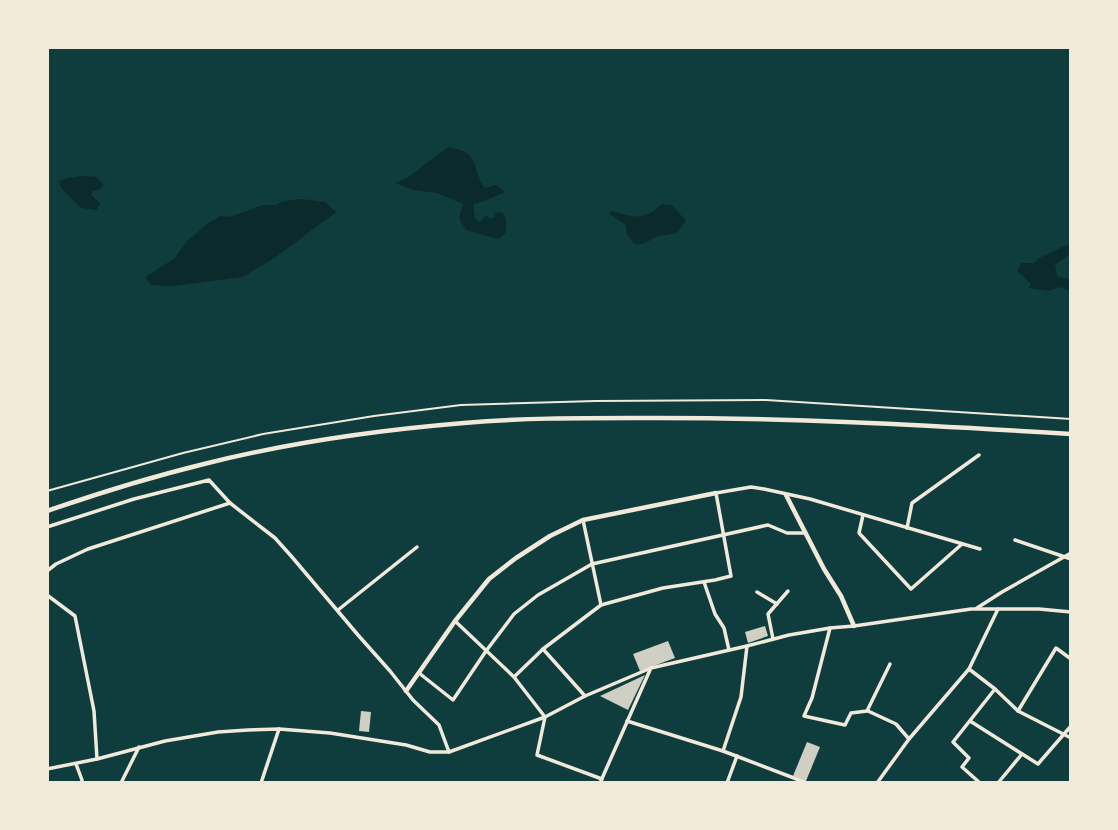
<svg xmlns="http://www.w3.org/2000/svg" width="1118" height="830" font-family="'PT Sans Narrow',sans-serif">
  <rect width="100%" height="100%" fill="#0f3d3e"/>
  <g fill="#0a2a2b">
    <path d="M448,147c35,6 21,20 37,41l11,-3 9,7 -20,9 -12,3 2,14 5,4 6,-7 4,4 5,-2 -1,-4 8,-1 4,7v13l-7,7c-12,-2 -22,-7 -33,-9l-7,-12 4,-14 -26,-11 -24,-3 -18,-7 12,-5z"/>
    <polygon points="82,176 96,177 104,185 99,190 93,191 91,195 100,203 97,210 81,208 61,188 59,181 68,178"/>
    <polygon points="301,199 325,202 336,212 276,257 243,277 173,286 151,285 145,277 175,258 187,241 208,223 220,216 230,217 263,205 276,205 284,201"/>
    <path d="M662,204l10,1 14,16 -9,12 -19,3 -15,8h-9l-7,-10 -1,-9 -17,-11 2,-3c23,6 31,11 51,-7z"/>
    <polygon points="1071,243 1071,253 1055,265 1057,276 1071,280 1071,291 1059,287 1049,291 1028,288 1031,284 1017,271 1021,263 1034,263 1039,258"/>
  </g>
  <g fill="#cfcfc3">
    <polygon points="765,626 768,636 748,643 745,632"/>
    <polygon points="668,641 675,658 640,671 633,654"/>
    <polygon points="645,675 628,710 600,696"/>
    <polygon points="361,711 371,712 369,732 359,731"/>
    <polygon points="807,742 820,747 806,781 793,776"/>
  </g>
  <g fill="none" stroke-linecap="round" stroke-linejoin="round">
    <polyline stroke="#f1e9da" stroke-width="2" points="47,491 183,453 263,434 374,416 461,405 595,401 766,400 1071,419"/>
    <g stroke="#f1e9da" stroke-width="3.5">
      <polyline points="863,515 859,533 911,589 962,544"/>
      <polyline points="583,520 601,605"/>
      <polyline points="47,527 134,499 209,480 230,503 275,538 292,557 358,635 390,671 413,700 439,725 449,752"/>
      <polyline points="907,528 912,503 979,455"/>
      <polyline points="1015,540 1071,559"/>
      <polyline points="47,571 56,564 88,549 230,503"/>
      <polyline points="704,582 715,614 724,628 729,650"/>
      <polyline points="757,592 777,604"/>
      <polyline points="47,595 75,616 94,711 97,759"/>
      <polyline points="977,608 1002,592 1071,553"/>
      <polyline points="338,610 417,547"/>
      <polyline points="455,621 514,677 545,717 537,755 602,779"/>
      <polyline points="830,628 812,698 804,716 845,725 851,713 867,711 890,664"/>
      <polyline points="773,639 768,614 788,591"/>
      <polyline points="543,649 585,696"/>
      <polyline points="969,669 995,689 1018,711 1071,738"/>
      <polyline points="419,673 453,700 486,651 514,614 538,595 592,564 768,525 787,533 806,533"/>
      <polyline points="514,677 543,649 601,605 663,588 715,580 731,576 716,493 751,487 764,489 810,499 980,549"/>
      <polyline points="868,711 896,724 909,739"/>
      <polyline points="1018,711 1056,648 1071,659"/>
      <polyline points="627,721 723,751 807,783"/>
      <polyline points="970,721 1038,764 1071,726"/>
      <polyline points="723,751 741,697 747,646"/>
      <polyline points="76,764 82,780 82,783"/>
      <polyline points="47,769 97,759 165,741 218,732 248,730 279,729 330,733 406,745 430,752 449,752 545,717 585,696 651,668 747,646 789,635 830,628 854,626 971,609 1039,609 1071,612"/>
      <polyline points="121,783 139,747"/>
      <polyline points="261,783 279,729"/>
      <polyline points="600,783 650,670"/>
      <polyline points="727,783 737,756"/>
      <polyline points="877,783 909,739 969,669 998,609"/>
      <polyline points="980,783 962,767 969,758 953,742 995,689"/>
      <polyline points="998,783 1022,754"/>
    </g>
    <g stroke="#f1e9da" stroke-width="4.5">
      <polyline points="786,495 824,569 841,596 854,626"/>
      <path d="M47,511c52,-18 104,-34 157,-47 83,-21 175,-34 260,-41 57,-5 113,-5 169,-5 146,-1 292,7 438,16"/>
      <polyline points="406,691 455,621 489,579 516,558 550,536 583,520 716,493"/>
    </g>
  </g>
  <rect width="1118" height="830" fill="none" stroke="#f1e9da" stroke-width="98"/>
</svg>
